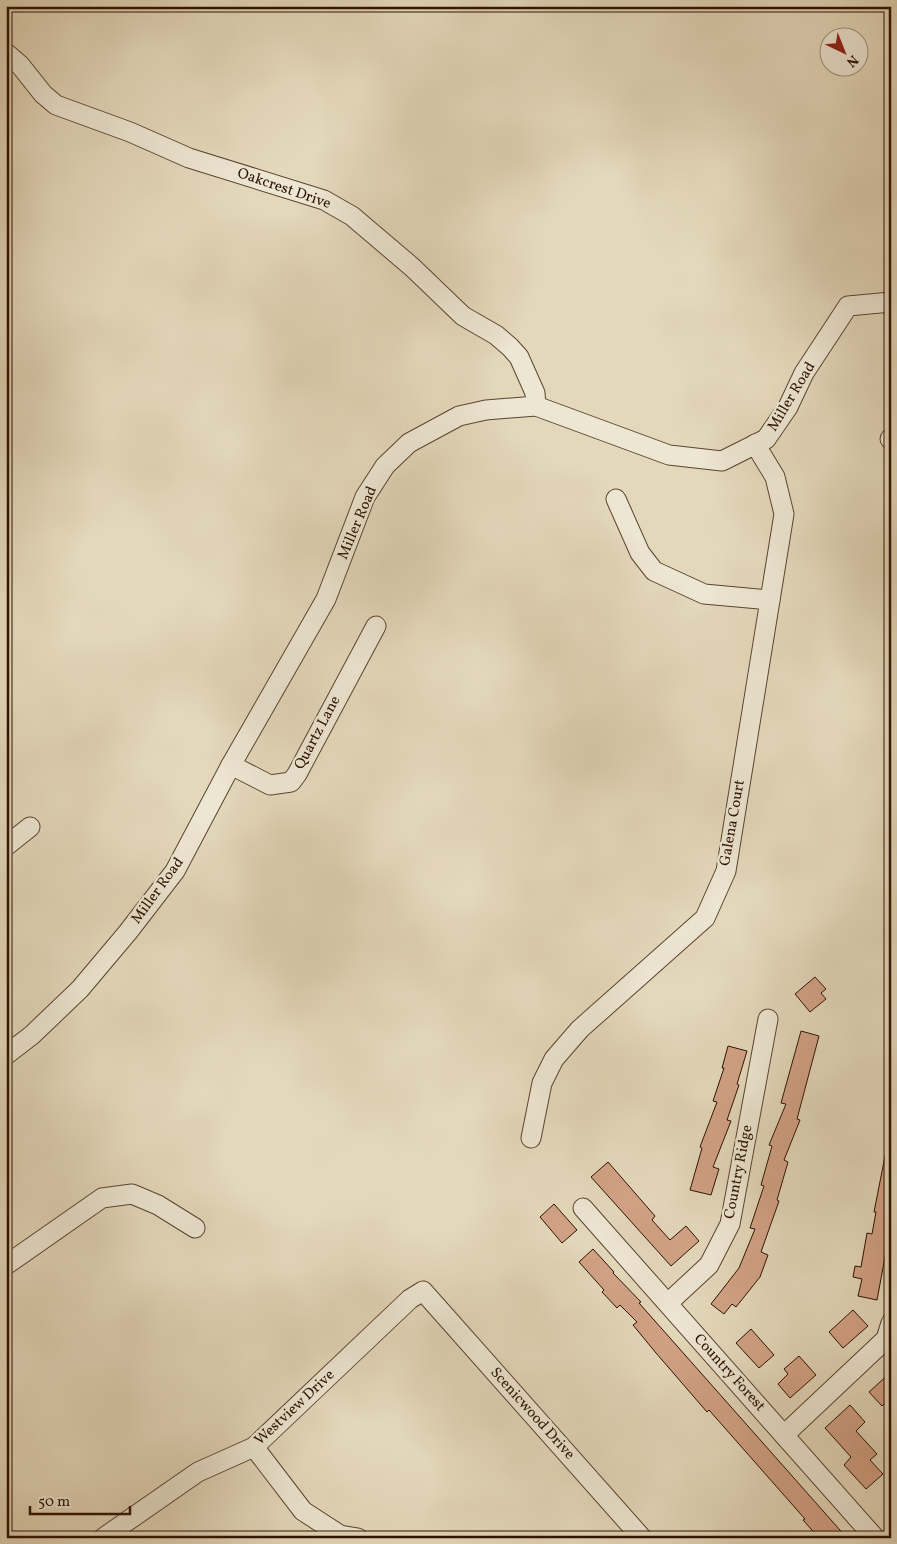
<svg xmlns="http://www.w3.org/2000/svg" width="897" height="1544" font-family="Vollkorn,serif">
  <rect width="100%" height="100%" fill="#e4d8bb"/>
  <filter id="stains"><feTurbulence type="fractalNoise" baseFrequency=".004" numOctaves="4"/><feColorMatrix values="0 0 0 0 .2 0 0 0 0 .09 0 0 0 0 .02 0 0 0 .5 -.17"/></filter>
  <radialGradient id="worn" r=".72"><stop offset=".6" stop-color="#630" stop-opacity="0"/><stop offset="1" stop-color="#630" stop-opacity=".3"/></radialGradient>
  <g fill="#d2a286" stroke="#2c1301">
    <polygon points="815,977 826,989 821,993 826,999 810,1012 795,994"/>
    <polygon points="801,1031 819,1036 797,1119 800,1120 784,1160 788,1162 777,1200 779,1201 761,1252 768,1255 760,1277 736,1307 732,1304 724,1314 711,1304 739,1268 755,1229 750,1228 764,1186 761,1185 772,1146 769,1145 786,1104 781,1103"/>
    <polygon points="728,1046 747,1051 737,1084 739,1085 727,1120 731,1121 713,1167 719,1169 711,1195 690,1190 702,1148 700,1147 717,1102 713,1101 724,1068 722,1068"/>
    <polygon points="886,1151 891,1151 891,1225 877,1300 858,1296 862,1279 853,1277 855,1266 861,1267 867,1233 872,1234 876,1212 874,1212"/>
    <polygon points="608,1162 655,1216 652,1220 670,1240 686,1226 699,1241 671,1266 591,1177"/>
    <polygon points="554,1204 577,1230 562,1243 540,1217"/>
    <polygon points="593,1249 614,1272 613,1273 641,1302 639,1303 847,1538 819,1538 803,1520 805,1519 709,1410 707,1412 656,1353 633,1325 637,1322 620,1305 617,1308 602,1292 604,1290 579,1262"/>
    <polygon points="853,1310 868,1326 843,1348 829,1332"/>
    <polygon points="751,1329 774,1355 759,1368 736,1343"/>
    <polygon points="799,1356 816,1375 790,1398 778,1384 788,1374 784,1369"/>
    <polygon points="891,1372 891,1398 882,1406 869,1392"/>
    <polygon points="850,1405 865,1422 856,1431 877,1454 870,1460 883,1474 866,1489 844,1465 851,1457 825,1428"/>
  </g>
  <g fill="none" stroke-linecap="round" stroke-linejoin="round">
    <g stroke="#5a4430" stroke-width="21">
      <g id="minor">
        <polyline points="6,53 20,65 43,94 56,105 130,132 189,158 324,200 352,216 412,267 463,316 496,335 510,347 519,357 535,393 536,406"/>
        <polyline points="890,439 891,439"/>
        <polyline points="616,499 640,553 654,571 704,594 770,600"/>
        <polyline points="231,765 270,785 291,782 297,774 376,626"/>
        <polyline points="6,846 30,827"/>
        <polyline points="6,1055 32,1035 80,989 128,932 175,871 231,765 326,599 365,497 385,466 409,443 459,416 486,410 536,406 669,455 722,461 766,439 788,407 804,373 848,306 891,302"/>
        <polyline points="531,1138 542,1083 554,1059 580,1029 705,918 726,871 784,514 775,477 755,444"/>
        <polyline points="583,1208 875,1538"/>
        <polyline points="6,1265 102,1198 132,1194 158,1205 195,1228"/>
        <polyline points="668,1303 709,1265 730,1224 768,1019"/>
        <polyline points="784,1435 886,1339 891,1323"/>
        <polyline points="254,1447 303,1511 340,1535 358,1538"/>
        <polyline points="103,1538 198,1472 254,1447 410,1299 423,1291 642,1538"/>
      </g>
    </g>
    <use href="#minor" stroke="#ede6d3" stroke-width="19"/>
  </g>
  <g text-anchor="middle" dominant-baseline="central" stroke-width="5" stroke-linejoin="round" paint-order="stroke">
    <g font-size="15" fill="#2c1301" stroke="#ede6d3">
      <text transform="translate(284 189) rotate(19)">Oakcrest Drive</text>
      <text transform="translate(792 397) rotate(-59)">Miller Road</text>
      <text transform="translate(358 523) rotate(-67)">Miller Road</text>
      <text transform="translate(318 733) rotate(-62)">Quartz Lane</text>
      <text transform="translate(733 823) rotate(-80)">Galena Court</text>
      <text transform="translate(158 891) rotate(-54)">Miller Road</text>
      <text transform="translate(739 1172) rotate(-79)">Country Ridge</text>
      <text transform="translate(729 1373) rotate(48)">Country Forest</text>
      <text transform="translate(295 1408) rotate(-43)">Westview Drive</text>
      <text transform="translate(532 1414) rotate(48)">Scenicwood Drive</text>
    </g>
  </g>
  <rect width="897" height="1544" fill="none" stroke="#e4d8bb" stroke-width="25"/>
  <rect x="8" y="8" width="882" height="1529" fill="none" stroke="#2c1301" stroke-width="2.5"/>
  <rect x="12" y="12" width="872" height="1519" fill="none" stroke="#2c1301"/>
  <g transform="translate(844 52) rotate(137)"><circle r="24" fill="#ede6d3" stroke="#a0927f"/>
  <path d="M0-4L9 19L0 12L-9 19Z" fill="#8f2418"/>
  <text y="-8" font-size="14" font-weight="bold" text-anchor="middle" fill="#2c1301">N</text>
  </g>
  <path d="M30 1506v8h100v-8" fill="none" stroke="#2c1301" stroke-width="2.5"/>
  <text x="38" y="1506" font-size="15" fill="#2c1301" stroke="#ede6d3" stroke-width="4" paint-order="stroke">50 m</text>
  <rect width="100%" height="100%" filter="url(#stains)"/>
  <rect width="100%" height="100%" fill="url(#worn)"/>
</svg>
